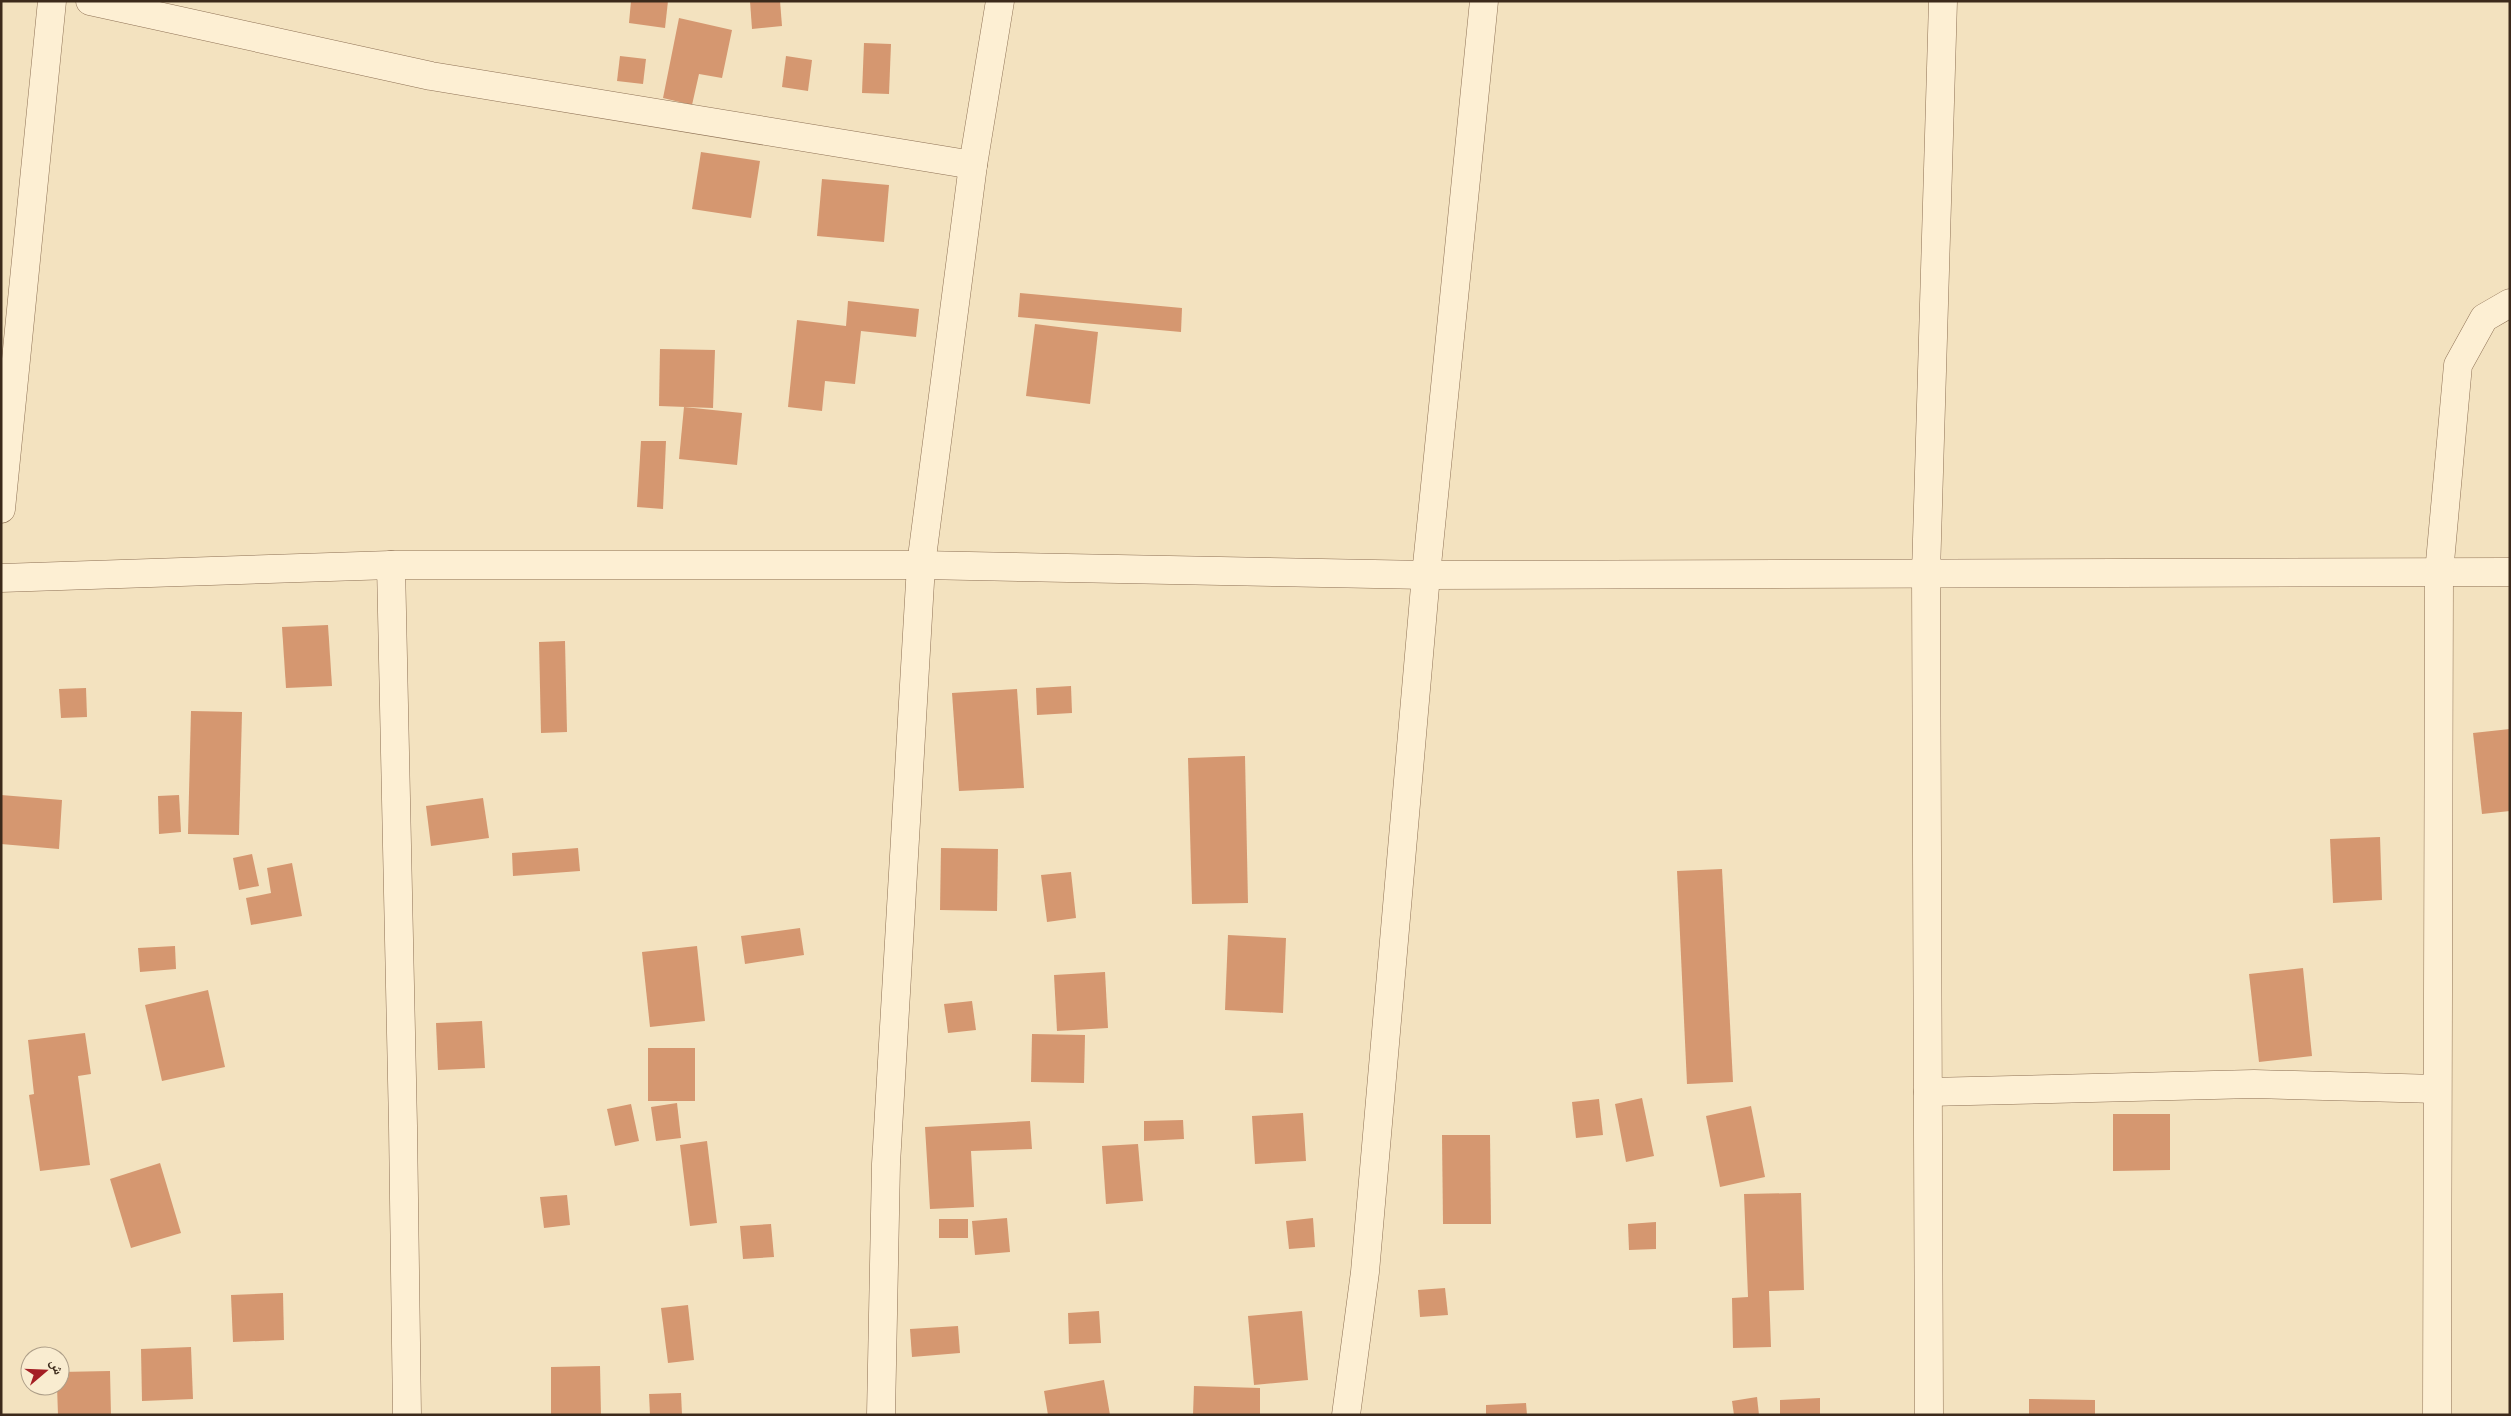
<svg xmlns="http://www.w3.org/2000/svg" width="2511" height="1416" font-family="'Source Serif 4','Noto Naskh Arabic',serif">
  <rect width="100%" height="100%" fill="#f3e2bf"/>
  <g fill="#d59770">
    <polygon points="631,1 668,1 665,28 629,23"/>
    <polygon points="750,1 780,1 782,26 752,29"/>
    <polygon points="679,18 732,30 722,78 699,74 692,105 663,98"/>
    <polygon points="864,43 891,44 889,94 862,93"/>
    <polygon points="620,56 646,59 643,84 617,81"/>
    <polygon points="786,56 812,60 808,91 782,87"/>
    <polygon points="701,152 760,161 751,218 692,209"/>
    <polygon points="822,179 889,185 884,242 817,236"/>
    <polygon points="1020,293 1182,308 1181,332 1018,317"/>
    <polygon points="848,301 919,309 916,337 861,331 855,384 825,381 822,411 788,407 797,320 846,326"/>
    <polygon points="1035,324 1098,332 1090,404 1026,396"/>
    <polygon points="660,349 715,350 713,408 659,406"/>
    <polygon points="684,407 742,413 737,465 679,459"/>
    <polygon points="641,441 666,441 663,509 637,507"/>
    <polygon points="328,625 332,686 286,688 282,627"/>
    <polygon points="565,641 567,732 541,733 539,642"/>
    <polygon points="1071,686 1072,713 1037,715 1036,688"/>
    <polygon points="86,688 87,717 61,718 59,689"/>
    <polygon points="1017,689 1024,788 959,791 952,693"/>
    <polygon points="191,711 242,712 239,835 188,834"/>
    <polygon points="2510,729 2510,811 2482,814 2473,733"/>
    <polygon points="1245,756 1248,903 1192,904 1188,758"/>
    <polygon points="1,795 62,800 59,849 1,844"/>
    <polygon points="179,795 181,832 159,834 158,796"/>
    <polygon points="483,798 489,838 431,846 426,806"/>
    <polygon points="2380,837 2382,900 2333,903 2330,839"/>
    <polygon points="578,848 580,871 513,876 512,853"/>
    <polygon points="941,848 998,849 997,911 940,910"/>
    <polygon points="252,854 259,886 239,890 233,858"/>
    <polygon points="292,863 302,916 251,925 246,898 271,893 267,868"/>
    <polygon points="1722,869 1733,1082 1687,1084 1677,871"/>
    <polygon points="1071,872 1076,918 1047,922 1041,875"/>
    <polygon points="800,928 804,955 745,964 741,936"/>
    <polygon points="1228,935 1286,938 1283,1013 1225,1010"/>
    <polygon points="175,946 176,969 140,972 138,948"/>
    <polygon points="697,946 705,1021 650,1027 642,952"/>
    <polygon points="2303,968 2312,1056 2259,1062 2249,974"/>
    <polygon points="1105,972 1108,1028 1057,1031 1054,975"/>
    <polygon points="208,990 225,1067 162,1081 145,1005"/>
    <polygon points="972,1001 976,1030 948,1033 944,1004"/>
    <polygon points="482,1021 485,1068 438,1070 436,1023"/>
    <polygon points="85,1033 91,1074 78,1076 90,1165 40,1171 29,1095 34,1094 28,1040"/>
    <polygon points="1032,1034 1085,1035 1084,1083 1031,1082"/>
    <rect x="648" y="1048" width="47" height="53"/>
    <polygon points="1642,1098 1654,1156 1626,1162 1615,1104"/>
    <polygon points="1599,1099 1603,1135 1576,1138 1572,1102"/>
    <polygon points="677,1103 681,1138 656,1141 651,1107"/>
    <polygon points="631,1104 639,1141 615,1146 607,1109"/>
    <polygon points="1751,1106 1765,1177 1720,1187 1706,1116"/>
    <polygon points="1303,1113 1306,1161 1255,1164 1252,1116"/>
    <polygon points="2113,1114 2170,1114 2170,1170 2113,1171"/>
    <polygon points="1183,1120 1184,1139 1144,1141 1144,1121"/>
    <polygon points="1030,1121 1032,1149 971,1151 974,1207 930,1209 925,1127"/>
    <polygon points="1442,1135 1490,1135 1491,1224 1443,1224"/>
    <polygon points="707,1141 717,1223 690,1226 680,1145"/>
    <polygon points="1138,1144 1143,1201 1106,1204 1102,1146"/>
    <polygon points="160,1163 181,1233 131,1248 110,1179"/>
    <polygon points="1801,1193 1804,1290 1769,1291 1771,1347 1733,1348 1732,1298 1748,1297 1744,1194"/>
    <polygon points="567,1195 570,1225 544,1228 540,1197"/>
    <polygon points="1007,1218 1010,1252 975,1255 972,1221"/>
    <polygon points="1313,1218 1315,1247 1289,1249 1286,1221"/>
    <rect x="939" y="1219" width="29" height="19"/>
    <polygon points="1656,1222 1656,1249 1629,1250 1628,1224"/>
    <polygon points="771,1224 774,1257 743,1259 740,1226"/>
    <polygon points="1445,1288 1448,1315 1420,1317 1418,1290"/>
    <polygon points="283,1293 284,1340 233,1342 231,1295"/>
    <polygon points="688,1305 694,1360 668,1363 661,1308"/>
    <polygon points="1099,1311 1101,1343 1069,1344 1068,1313"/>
    <polygon points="1302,1311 1308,1380 1254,1385 1248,1316"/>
    <polygon points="958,1326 960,1353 912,1357 910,1329"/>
    <polygon points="191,1347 193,1399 142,1401 141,1349"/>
    <polygon points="600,1366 601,1415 551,1415 551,1367"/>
    <polygon points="110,1371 111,1415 58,1415 57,1386 60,1386 60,1372"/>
    <polygon points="1104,1380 1110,1415 1048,1415 1044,1391"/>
    <polygon points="1194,1386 1260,1388 1260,1415 1193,1415"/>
    <polygon points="681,1393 682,1415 650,1415 649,1394"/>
    <polygon points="1757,1397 1759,1415 1734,1415 1732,1401"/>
    <polygon points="1820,1398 1820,1415 1780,1415 1780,1400"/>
    <polygon points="2029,1399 2095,1400 2095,1415 2029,1415"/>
    <polygon points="1526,1403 1527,1415 1486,1415 1486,1405"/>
  </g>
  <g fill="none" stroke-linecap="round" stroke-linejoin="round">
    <g stroke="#8e7155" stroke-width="29">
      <g id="minor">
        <polyline points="90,1 431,76 973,165"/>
        <polyline points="1,509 52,1"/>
        <polyline points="391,565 403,1126 407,1415"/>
        <polyline points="1,578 391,565 921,565 1426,575 2510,572"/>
        <polyline points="1928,1092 2254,1084 2437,1089"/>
        <polyline points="881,1415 886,1164 921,565 973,165 1000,1"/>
        <polyline points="1346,1415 1365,1272 1426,575 1484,1"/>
        <polyline points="1929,1415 1926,573 1943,1"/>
        <polyline points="2437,1415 2439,573 2458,365 2484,318 2510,303"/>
      </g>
    </g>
    <use href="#minor" stroke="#fdefd3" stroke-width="28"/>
  </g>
  <rect width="2511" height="1416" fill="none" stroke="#3c2a1b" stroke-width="5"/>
  <g transform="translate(45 1371) rotate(71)"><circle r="24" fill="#f9ecd0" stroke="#ad9e88"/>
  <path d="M0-4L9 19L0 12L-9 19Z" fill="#a41e24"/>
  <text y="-8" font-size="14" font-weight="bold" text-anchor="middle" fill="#3c2a1b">ش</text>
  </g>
</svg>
